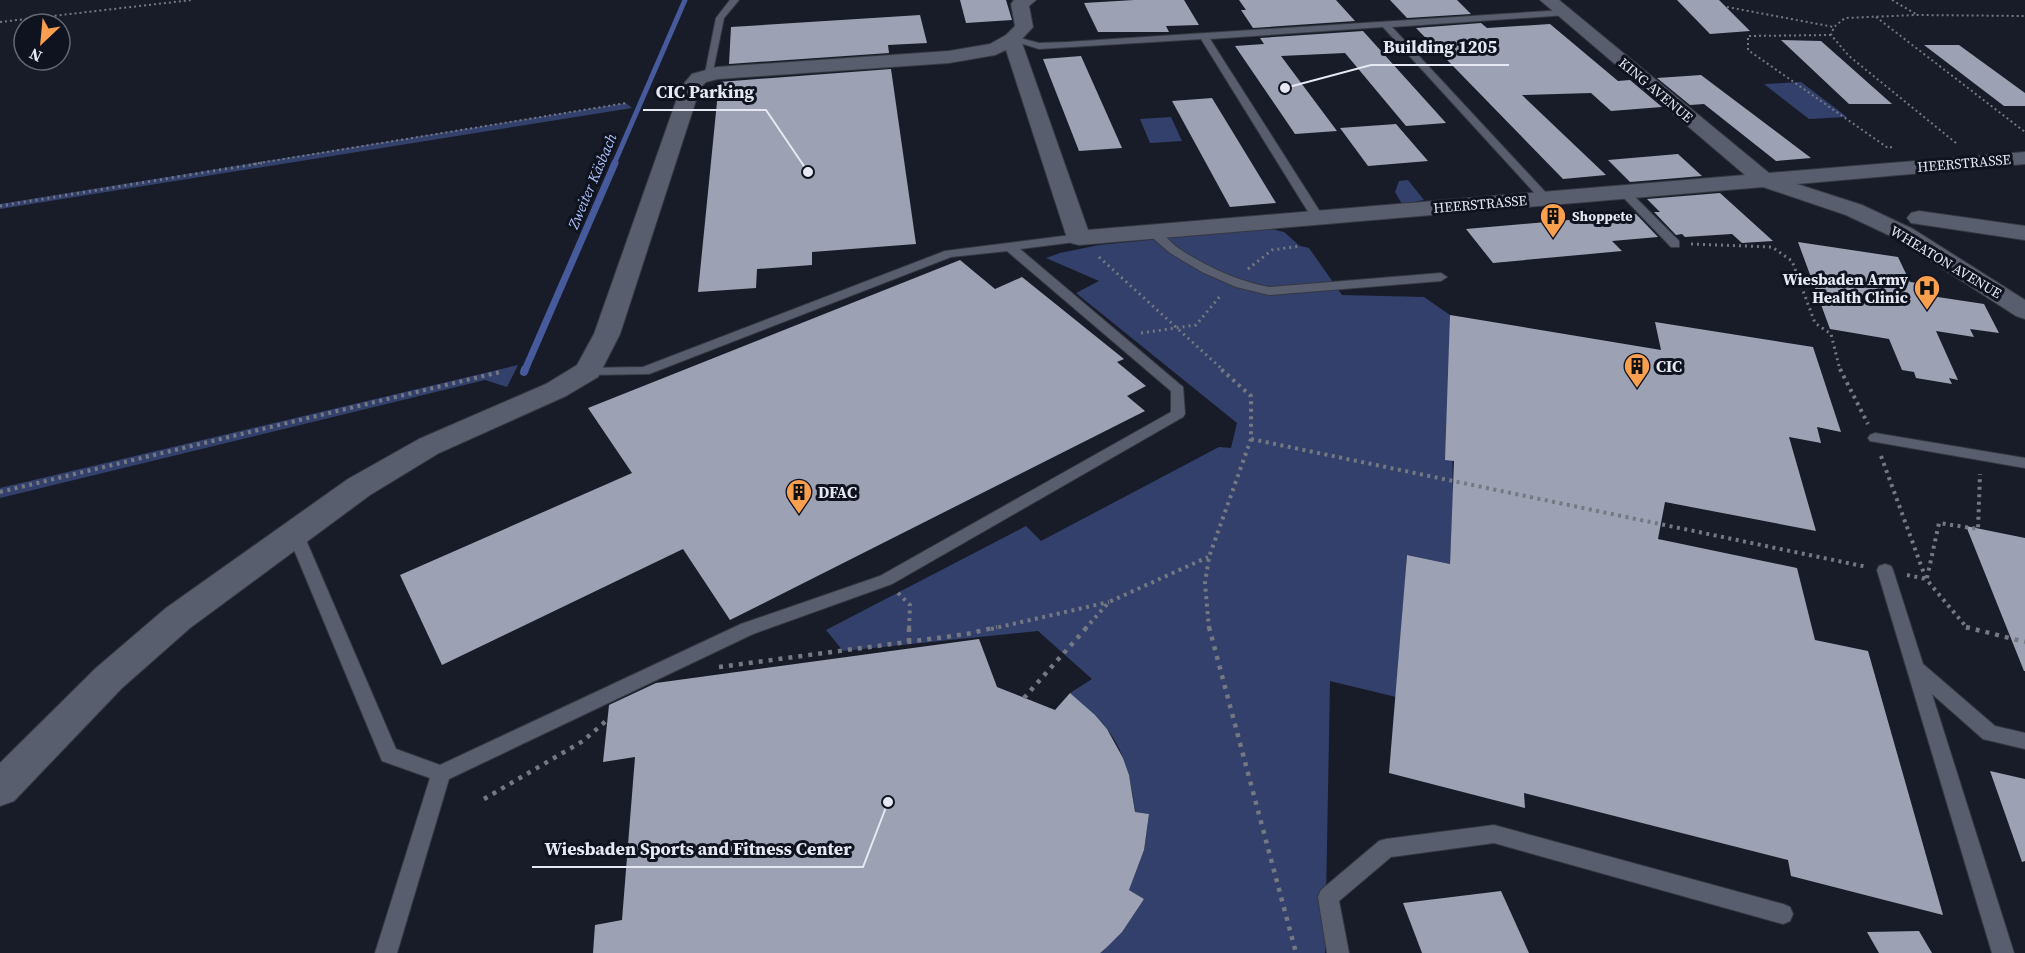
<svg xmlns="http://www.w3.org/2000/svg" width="2025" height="953" font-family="'Source Serif 4',serif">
  <rect width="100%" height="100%" fill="#181c29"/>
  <g fill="#33406b">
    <polygon points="1801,82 1847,117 1809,119 1764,84"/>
    <polygon points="626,103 632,108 0,209 0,204"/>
    <polygon points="1171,117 1182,141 1150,143 1140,119"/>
    <polygon points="1408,180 1424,200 1402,204 1395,192 1399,181"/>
    <path d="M1267,228l17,4 16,14 9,2 33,47 82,2 26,18 3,182 -3,67 -43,-9 -11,142 -66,-16 -5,272h-226l7,-5 38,-49 -15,-9 15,-40 5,-36 -14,-2c-3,-29 -10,-60 -28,-83 -10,-13 -25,-24 -37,-36l22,-14 -54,-48 -195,20 -17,-21 200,-104 15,15 178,-94 12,1 6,-25 -161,-130 23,-12 -53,-23 14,-5 39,-8z"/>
    <polygon points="518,365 507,387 485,380 0,498 0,488"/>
  </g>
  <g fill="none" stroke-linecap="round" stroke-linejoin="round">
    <polyline stroke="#475a9c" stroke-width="5" points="614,164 685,0"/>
    <polyline stroke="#475a9c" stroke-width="7" points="525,370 615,163"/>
    <polyline stroke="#475a9c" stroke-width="8" points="524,372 525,369"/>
  </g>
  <g fill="#9ca2b3">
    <polygon points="960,0 1006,0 1012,20 966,23"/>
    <polygon points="1134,0 1184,0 1199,25 1166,26 1169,32 1098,32 1084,3"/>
    <polygon points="1239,0 1336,0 1355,21 1253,28 1241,10 1246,10"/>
    <polygon points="1390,0 1457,0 1471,14 1407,18"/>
    <polygon points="1677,0 1719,0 1750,31 1710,34"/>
    <polygon points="920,15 927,43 888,45 889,53 729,64 731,27"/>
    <polygon points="1481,23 1487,28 1550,24 1618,81 1630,80 1662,107 1611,111 1591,93 1522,95 1606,175 1563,179 1416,28"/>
    <polygon points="1363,31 1446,123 1406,126 1345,53 1281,56 1337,131 1295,134 1235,46 1264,44 1260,38"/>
    <polygon points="1781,40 1821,41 1892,104 1849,104"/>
    <polygon points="1924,45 1959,45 2025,93 2025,106 2004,106"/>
    <polygon points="1081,56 1122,148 1079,151 1043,59"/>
    <polygon points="891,69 916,244 812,252 812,265 757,269 756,288 698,292 719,82"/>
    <polygon points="1701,75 1811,158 1776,161 1704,104 1690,105 1657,78"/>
    <polygon points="1212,98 1276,203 1230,207 1172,101"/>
    <polygon points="1396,124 1428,161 1368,166 1340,128"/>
    <polygon points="1678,154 1702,176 1630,182 1608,160"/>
    <polygon points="1720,193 1773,241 1742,243 1732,234 1685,237 1682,234 1676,235 1654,212 1660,212 1647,199"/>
    <polygon points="1636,214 1658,237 1612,241 1622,251 1493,263 1466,229"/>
    <polygon points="1798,242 1898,257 1910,282 1925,284 1931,296 1984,304 1999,333 1970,329 1974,337 1936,331 1958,380 1949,378 1952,384 1916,378 1914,372 1902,370 1889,339 1830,329"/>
    <polygon points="960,260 995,289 1022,277 1124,359 1117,362 1146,386 1127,396 1145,411 730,620 683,549 442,665 400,575 632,473 588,408"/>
    <polygon points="1450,315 1661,350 1655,322 1813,347 1841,432 1817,427 1821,443 1789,437 1816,531 1665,502 1658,539 1797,568 1815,640 1868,651 1943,915 1791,876 1788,860 1524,793 1525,808 1389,773 1407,555 1450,564 1454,461 1445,460"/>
    <polygon points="1966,526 2025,538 2025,671 2024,671"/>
    <polygon points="979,639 997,687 1055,710 1070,693 1095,715 1107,729 1123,758 1129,775 1135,812 1149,814 1144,850 1129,890 1144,899 1122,932 1106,948 1100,953 593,953 595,925 622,920 635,757 603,762 609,705 656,683"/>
    <polygon points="1990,771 2025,779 2025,861 2022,862"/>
    <polygon points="1501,891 1529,953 1422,953 1403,903"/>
    <polygon points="1919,931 1932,953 1879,953 1867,932"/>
  </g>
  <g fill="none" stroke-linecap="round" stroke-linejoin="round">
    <g stroke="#363943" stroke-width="2">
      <g id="lane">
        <polygon points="730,0 739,0 724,18 712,76 704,78 716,18"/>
        <polygon points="1564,10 1567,11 1567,15 1392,27 1549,196 1549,200 1541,200 1383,27 1210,39 1324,218 1318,221 1312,218 1201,39 1039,49 1007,39 1012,36 1039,43 1067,42"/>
        <polygon points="1624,189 1628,190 1679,241 1679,247 1671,247 1620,194 1618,192"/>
        <path d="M1152,228c10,3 18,14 26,20 27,18 59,33 91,39l172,-14 6,4 -6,4 -172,14 -33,-8 -34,-15 -32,-19 -22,-19 -2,-2z"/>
        <polygon points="1079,234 1083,235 1083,241 1020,249 1183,387 1185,414 1183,417 892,584 753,634 449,779 397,953 375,953 430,778 382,761 287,533 289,529 301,529 303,533 396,749 440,765 741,624 880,576 1171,412 1171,391 1007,251 951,257 649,374 588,375 581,371 583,368 643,367 945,251"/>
        <polygon points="1875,433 2025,458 2025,468 1870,441 1868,438 1870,435"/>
        <polygon points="1885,564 1891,566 1893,570 1923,664 1995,726 2025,733 2025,749 1983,739 1932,694 2014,953 1992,953 1877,570 1879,566"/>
        <polygon points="1494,825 1783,904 1790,907 1793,914 1790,921 1783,924 1494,843 1391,857 1339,901 1349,953 1327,953 1318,897 1321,890 1379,841 1386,839"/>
      </g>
    </g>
    <g stroke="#363943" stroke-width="2">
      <g id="street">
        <polygon points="1014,0 1036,0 1029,6 1033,27 1021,40 1088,230 1745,175 1540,0 1559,0 1769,173 2025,152 2025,164 1797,184 1862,205 1913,229 2025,300 2025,319 2016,316 1897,239 1846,215 1763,187 1079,245 1071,243 1067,238 1006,50 995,55 949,63 718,79 706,82 700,88 620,334 598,377 566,396 439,453 370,495 190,628 122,688 14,801 0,806 0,763 96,668 166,608 348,479 419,439 546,384 577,365 594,334 681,87 692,74 717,67 949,51 990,44 1006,35 1015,26 1011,4"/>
        <polygon points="1919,211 2025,226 2025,240 1911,223 1907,218 1911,213"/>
      </g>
    </g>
    <g stroke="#747883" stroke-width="2" stroke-dasharray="2 3" stroke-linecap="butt">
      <polyline points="1892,0 1916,14"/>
      <polyline points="1727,7 1834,27"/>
      <polyline points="1876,17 2025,132"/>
      <polyline points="0,22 192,0"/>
      <polyline points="1831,35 1748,36 1748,50 1888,148 1892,147"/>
      <polyline points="1956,143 1849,56 1831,35 1834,27 1845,18 1916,15 2025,16"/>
      <polyline points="253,164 626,103"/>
    </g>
    <g stroke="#747883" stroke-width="3" stroke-dasharray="2 4" stroke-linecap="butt">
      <polyline points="0,206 262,163"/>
      <polyline points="1691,244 1772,247 1792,261 1815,323 1831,334 1840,370"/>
      <polyline points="1099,257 1223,370"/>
      <polyline points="1248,269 1272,250 1300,246"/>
      <polyline points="1141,333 1196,325 1221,295"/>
    </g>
    <g stroke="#747883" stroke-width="4" stroke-dasharray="3 4.5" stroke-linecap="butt">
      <polyline points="1840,369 1868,424"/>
      <polyline points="1251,439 1867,567"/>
      <polyline points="1881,456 1926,579 1968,629"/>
      <polyline points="0,492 500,372"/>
      <polyline points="1907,575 1926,579"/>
      <polyline points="1927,578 1939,523 1978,529 1980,474"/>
      <polyline points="898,593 910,605 909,629"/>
      <polyline points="991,629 1109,602"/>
      <polyline points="1085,629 1109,602 1208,557"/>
      <polyline points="1209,629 1205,583 1209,557 1251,439 1251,396 1221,369"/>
    </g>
    <g stroke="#747883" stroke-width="4.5" stroke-dasharray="4 6" stroke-linecap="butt">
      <polyline points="1209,627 1296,953"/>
      <polyline points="1966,627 2025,642"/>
      <polyline points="909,642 909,627"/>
      <polyline points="719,667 967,634 997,627"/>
      <polyline points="1024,698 1087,627"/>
      <polyline points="484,799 583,741 606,721"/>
    </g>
    <use href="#lane" fill="#585e6d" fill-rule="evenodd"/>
    <use href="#street" fill="#585e6d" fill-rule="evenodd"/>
  </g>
  <defs>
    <g id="building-pin" transform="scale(1.35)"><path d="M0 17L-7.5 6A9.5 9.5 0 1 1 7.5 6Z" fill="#fa9f4e" stroke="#0f131f"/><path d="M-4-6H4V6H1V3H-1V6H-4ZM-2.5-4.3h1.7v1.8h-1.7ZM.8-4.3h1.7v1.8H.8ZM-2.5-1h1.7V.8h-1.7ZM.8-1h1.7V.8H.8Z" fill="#111"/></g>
    <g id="hospital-pin" transform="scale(1.35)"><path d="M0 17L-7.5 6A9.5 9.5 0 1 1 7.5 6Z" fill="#fa9f4e" stroke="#0f131f"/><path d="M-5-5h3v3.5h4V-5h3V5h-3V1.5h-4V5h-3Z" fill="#111"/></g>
  </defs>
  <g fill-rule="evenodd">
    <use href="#building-pin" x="1553" y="216"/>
    <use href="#hospital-pin" x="1927" y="288"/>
    <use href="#building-pin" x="1637" y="366"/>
    <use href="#building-pin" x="799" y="492"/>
  </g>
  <g text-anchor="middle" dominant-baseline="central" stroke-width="6" stroke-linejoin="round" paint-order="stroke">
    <g font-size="14" fill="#e6e9f3" stroke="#0f131f">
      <text transform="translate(1656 90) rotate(40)">KING AVENUE</text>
      <text transform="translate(1964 163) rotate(-5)">HEERSTRASSE</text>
      <text transform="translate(1480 204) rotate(-5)">HEERSTRASSE</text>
      <text transform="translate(1946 262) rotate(31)">WHEATON AVENUE</text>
    </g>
    <g font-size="14" font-weight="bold" fill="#e6e9f3" stroke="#0f131f" text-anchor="start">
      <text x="1572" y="216">Shoppete</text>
    </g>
    <g font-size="15" font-style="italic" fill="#b0c3fc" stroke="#0f131f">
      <text transform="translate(592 181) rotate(-67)">Zweiter Käsbach</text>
    </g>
    <g font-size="16" font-weight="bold" fill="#e6e9f3" stroke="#0f131f" text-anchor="start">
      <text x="1908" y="279" text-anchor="end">Wiesbaden Army<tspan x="1908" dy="18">Health Clinic</tspan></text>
      <text x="1656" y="366">CIC</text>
      <text x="818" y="492">DFAC</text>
    </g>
  </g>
  <path fill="none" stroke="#e6e9f3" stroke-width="2" d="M1285 88L1371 65H1509M808 172L766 110H643M888 802L863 867H532"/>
  <g fill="#e6e9f3" stroke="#0f131f" stroke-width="2">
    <circle cx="1285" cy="88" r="6"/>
    <circle cx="808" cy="172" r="6"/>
    <circle cx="888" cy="802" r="6"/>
  </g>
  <g font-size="18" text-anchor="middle" font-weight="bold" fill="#e6e9f3" stroke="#0f131f" stroke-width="6" stroke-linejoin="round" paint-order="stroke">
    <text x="1440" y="53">Building 1205</text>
    <text x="705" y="98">CIC Parking</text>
    <text x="698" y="855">Wiesbaden Sports and Fitness Center</text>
  </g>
  <g transform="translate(42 42) rotate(206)"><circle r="28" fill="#0f131f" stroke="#656974" stroke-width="1.5"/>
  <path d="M0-4.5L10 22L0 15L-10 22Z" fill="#fa9f4e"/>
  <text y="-9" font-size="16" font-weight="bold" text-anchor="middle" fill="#e6e9f3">N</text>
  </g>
</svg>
